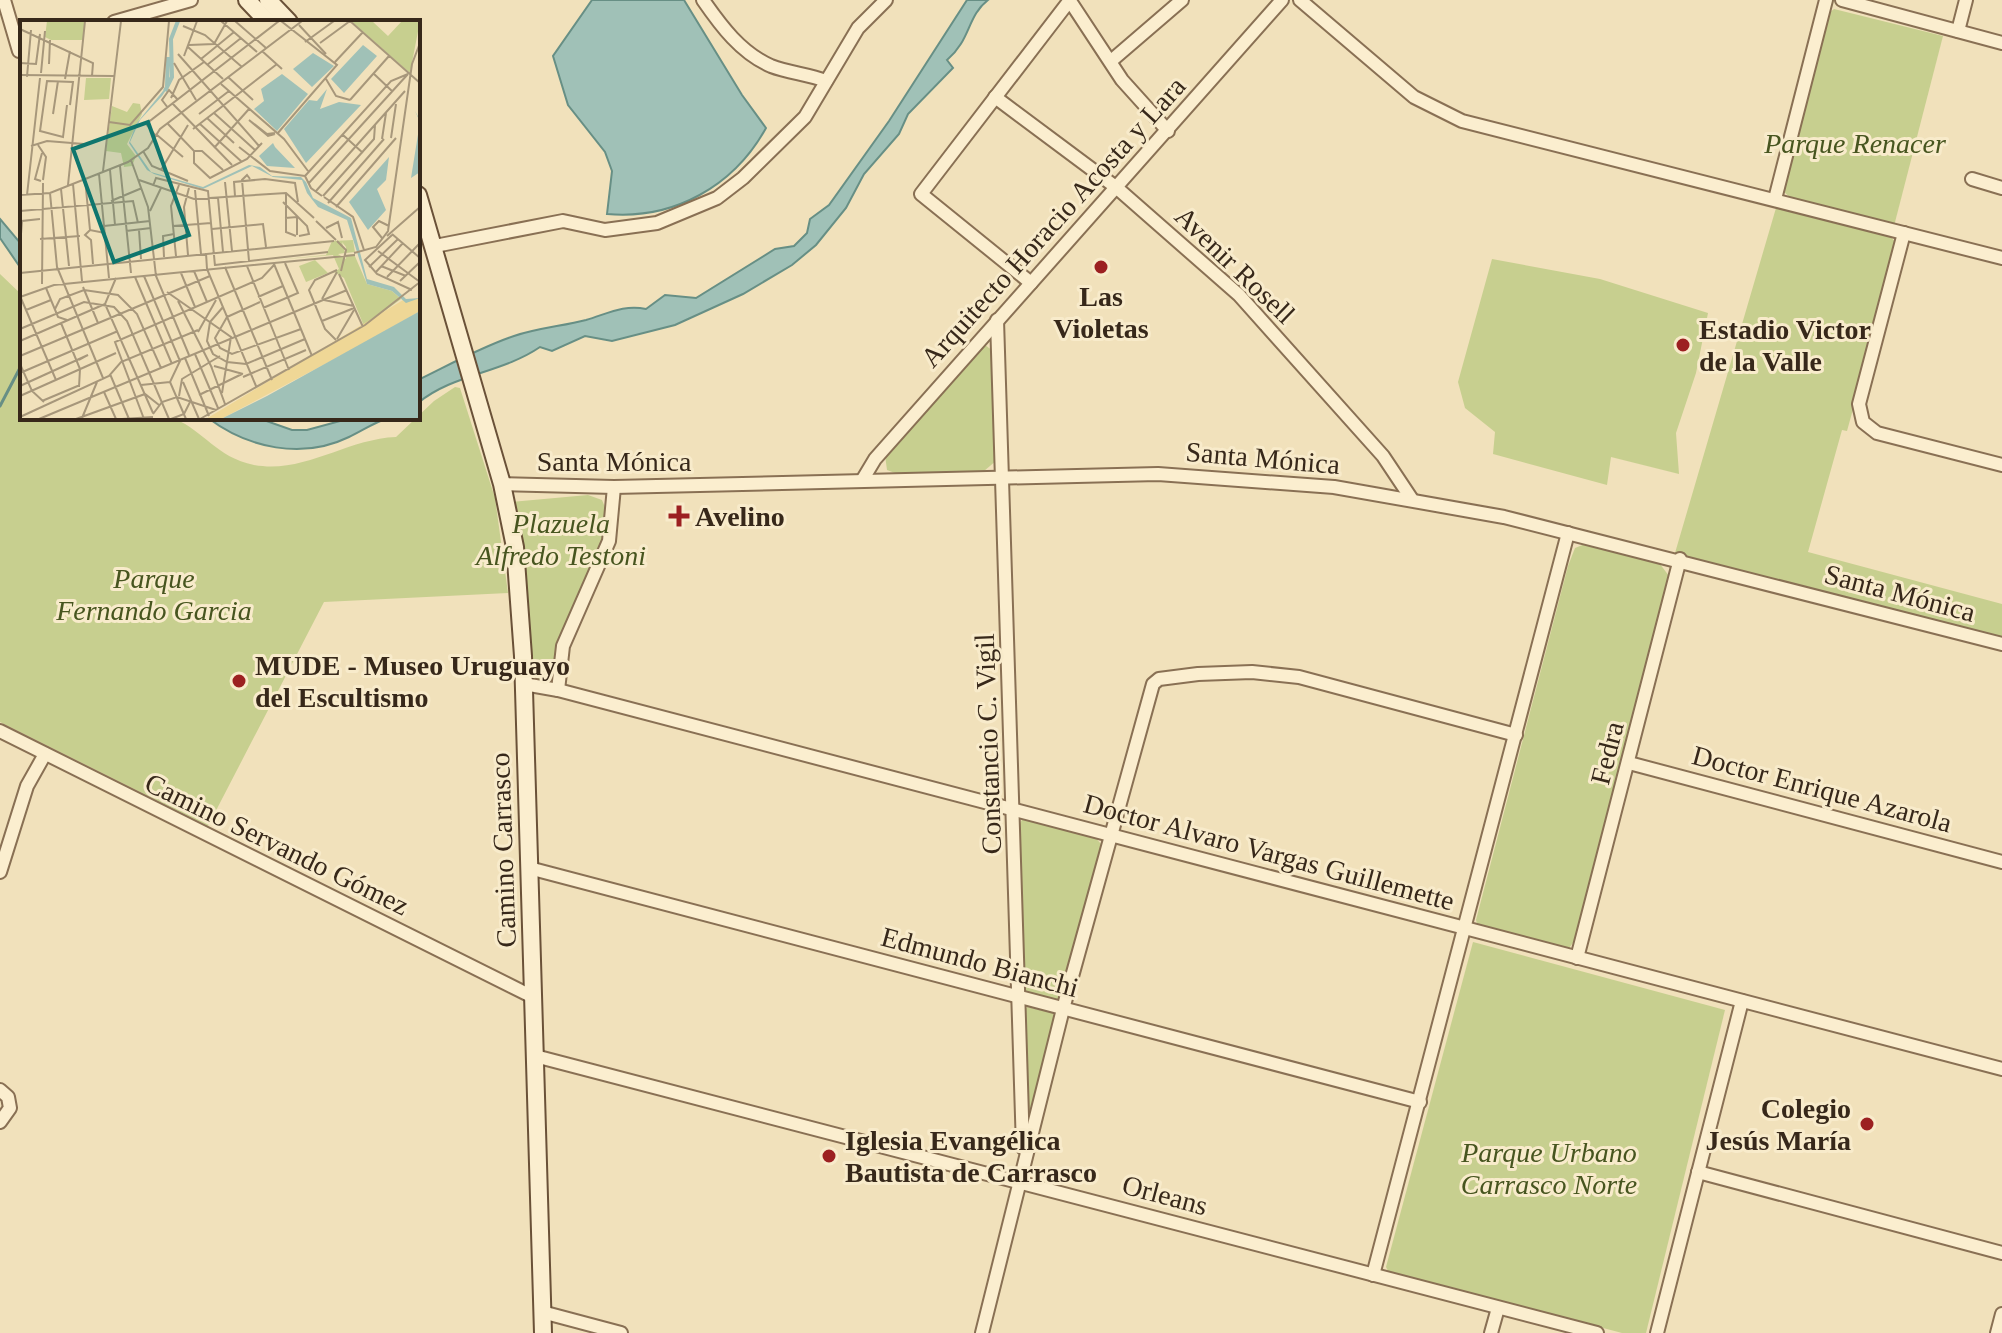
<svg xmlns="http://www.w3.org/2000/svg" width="2002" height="1333" font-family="Georgia,serif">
  <rect width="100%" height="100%" fill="#f1e1bb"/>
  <g fill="#c7cf8f">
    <polygon points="1834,9 1943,36 1894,226 1793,200 1783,191 1829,13"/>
    <polygon points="1776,208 1889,235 1898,245 1847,431 1842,430 1808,552 2002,604 2002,639 1675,553"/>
    <polygon points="1492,259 1600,279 1708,313 1696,373 1676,433 1679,474 1611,457 1607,485 1493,454 1495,432 1465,408 1458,382"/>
    <path d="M0,274l22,21v123c24,0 140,-5 153,1 29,12 41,38 79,46 51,9 92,-26 142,-28l38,-36 21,-14 5,1 35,110 13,95 -184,9 -116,224 -208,-104z"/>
    <polygon points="985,345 993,351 997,460 984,471 895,473 887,470 885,455"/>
    <path d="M588,495l14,5c18,36 -24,94 -38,127 -7,17 -9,36 -10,54l-20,-3 -12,-134 -11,-42z"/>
    <polygon points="1585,544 1660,564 1669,576 1575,940 1567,951 1478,927 1476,920 1568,566 1575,548"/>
    <polygon points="1023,818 1094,836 1101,844 1058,1001 1024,993 1018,827"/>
    <polygon points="1473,942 1725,1010 1646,1333 1622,1333 1388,1271 1386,1267"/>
    <polygon points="1027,1007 1053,1013 1056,1022 1027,1119 1024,1011"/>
  </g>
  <g fill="#a0c1b7" stroke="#678f85" stroke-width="2">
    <path d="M592,0h92l58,95 24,33c-32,58 -92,92 -159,86l5,-43 -7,-19 -37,-47 -15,-49z"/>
    <path d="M967,0h21c-21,16 -17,40 -41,60l6,8 -45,46 -9,20 -35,40 -18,34 -30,37 -24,20 -49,29 -68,31 -63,16 -27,-5 -33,15 -12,-4c-38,26 -87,27 -122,56v-23c31,-15 63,-33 96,-44 24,-8 49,-10 72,-16 21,-6 38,-16 60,-11l19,-14 31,3 79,-49 19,-3 13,-13 3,-14 19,-14 60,-84z"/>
    <polygon points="0,219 22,245 22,270 0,238"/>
    <path d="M208,418h50l34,12h15l44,-12h37c-15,5 -26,13 -39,19 -47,23 -101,11 -141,-19z"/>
  </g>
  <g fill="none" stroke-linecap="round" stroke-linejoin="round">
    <polyline stroke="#678f85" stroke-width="3" points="0,406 22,364"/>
    <g stroke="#897054" stroke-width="16">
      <g id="minor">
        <polyline points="4,0 19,51 22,50"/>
        <path d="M703,0c18,26 38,53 68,66 18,7 37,8 55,15"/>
        <polyline points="1300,0 1414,97 1462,121 2002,258"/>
        <polyline points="1842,0 2002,43"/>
        <polyline points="1070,1 1122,80 1168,131"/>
        <polyline points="114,22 191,0"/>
        <polyline points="1958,31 1966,0"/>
        <polyline points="1111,61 1182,0"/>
        <polyline points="995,97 1117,188 1239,295 1383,456 1411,498"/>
        <polyline points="1972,179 2002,188"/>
        <polyline points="1775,199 1826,0"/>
        <polyline points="1904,233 1859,404 1863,422 1877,433 2002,465"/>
        <polyline points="435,246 563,221 605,230 657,223 717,198 743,178 805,117 858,28 886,0"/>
        <polyline points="1031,283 921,194 1070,0"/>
        <polyline points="997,320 1023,1148"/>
        <polyline points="863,479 875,459 1282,0"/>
        <polyline points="502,484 614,487 1158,474 1334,487 1504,517 2002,644"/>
        <polyline points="524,684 558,690 2002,1069"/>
        <polyline points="558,690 563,646 609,541 614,487"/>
        <polyline points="0,731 533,997"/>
        <polyline points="1629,763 2002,862"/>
        <polyline points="529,868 1420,1102"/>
        <polyline points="0,872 27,786 45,754"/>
        <polyline points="1577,958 1680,559"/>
        <polyline points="535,1056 1597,1333"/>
        <polyline points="0,1090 8,1097 10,1108 0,1122"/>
        <polyline points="1698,1172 2002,1253"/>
        <polyline points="1373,1275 1568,533"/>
        <polyline points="542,1312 621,1333"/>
        <polyline points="982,1333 1063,1009 1153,684 1159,679 1198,674 1252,672 1299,677 1516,735"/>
        <polyline points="1491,1333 1498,1308"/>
        <polyline points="1657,1333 1742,1001"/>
        <polyline points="1997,1333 2002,1314"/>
      </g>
    </g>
    <g stroke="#6a5138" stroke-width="20">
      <g id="secondary">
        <polyline points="247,0 268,22"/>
        <polyline points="268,0 289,22"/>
        <polyline points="418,195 502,484 515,547 523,656 543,1333"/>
      </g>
    </g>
    <use href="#minor" stroke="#fbeecf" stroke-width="12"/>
    <use href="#secondary" stroke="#fbeecf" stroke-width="16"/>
  </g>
  <g fill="#9c2021" stroke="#f8ebcb" stroke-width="3">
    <circle cx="1101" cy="267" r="8"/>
    <circle cx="1683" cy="345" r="8"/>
    <path d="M675 504h8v8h8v8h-8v8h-8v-8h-8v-8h8z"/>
    <circle cx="239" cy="681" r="8"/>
    <circle cx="1867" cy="1124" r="8"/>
    <circle cx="829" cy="1156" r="8"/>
  </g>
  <g text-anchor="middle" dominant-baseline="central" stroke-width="6" stroke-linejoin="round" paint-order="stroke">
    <g font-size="28" font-style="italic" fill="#47551f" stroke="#f8ebcb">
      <text x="1855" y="143">Parque Renacer</text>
      <text x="561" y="523">Plazuela<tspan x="561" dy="32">Alfredo Testoni</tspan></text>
      <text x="154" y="578">Parque<tspan x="154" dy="32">Fernando Garcia</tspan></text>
      <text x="1549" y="1152">Parque Urbano<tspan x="1549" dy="32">Carrasco Norte</tspan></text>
    </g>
    <g font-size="28" fill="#37281a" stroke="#f8ebcb">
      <text transform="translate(1053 222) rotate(-48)">Arquitecto Horacio Acosta y Lara</text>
      <text transform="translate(1235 265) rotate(44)">Avenir Rosell</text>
      <text transform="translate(1263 458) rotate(5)">Santa Mónica</text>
      <text x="614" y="461">Santa Mónica</text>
      <text transform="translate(1900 593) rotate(15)">Santa Mónica</text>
      <text transform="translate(988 744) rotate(-92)">Constancio C. Vigil</text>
      <text transform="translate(1607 753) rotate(-76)">Fedra</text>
      <text transform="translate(1822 789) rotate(15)">Doctor Enrique Azarola</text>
      <text transform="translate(277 844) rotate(26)">Camino Servando Gómez</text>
      <text transform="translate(503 850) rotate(-92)">Camino Carrasco</text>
      <text transform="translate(1269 852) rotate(15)">Doctor Alvaro Vargas Guillemette</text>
      <text transform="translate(980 962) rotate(15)">Edmundo Bianchi</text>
      <text transform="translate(1165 1195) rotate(15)">Orleans</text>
    </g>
    <g font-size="28" font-weight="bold" fill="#37281a" stroke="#f8ebcb" text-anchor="start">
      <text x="1101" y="296" text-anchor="middle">Las<tspan x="1101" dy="32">Violetas</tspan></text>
      <text x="1699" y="329">Estadio Victor<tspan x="1699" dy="32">de la Valle</tspan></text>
      <text x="695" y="516">Avelino</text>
      <text x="255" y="665">MUDE - Museo Uruguayo<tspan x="255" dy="32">del Escultismo</tspan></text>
      <text x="1851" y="1108" text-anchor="end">Colegio<tspan x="1851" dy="32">Jesús María</tspan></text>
      <text x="845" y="1140">Iglesia Evangélica<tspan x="845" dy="32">Bautista de Carrasco</tspan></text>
    </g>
  </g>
  <g transform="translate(20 20)">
    <rect width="400" height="400" fill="#f1e1bb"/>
    <path d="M27,1h38l-2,19h-32l-6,-3zM331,1h21l16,15 14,-15h18l-10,52zM66,58h25l-2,21 -25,1zM113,83l7,1 2,10 -15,30 9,12 -4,10 -8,1 -3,-14 -15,-2 6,-45 15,6zM333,220l2,12 -9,1v-6l-4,-5 3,11 -7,1 8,5v-4l8,-1 13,30 25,7 9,8 -37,27 -20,-48 -10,-6 5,-3 -6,-14 -59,5 52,-5 6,-14zM295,240l13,13 -22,9 -7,-16z" fill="#c7cf8f"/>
    <path d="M400,278v13l-59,34 -140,74h-15l197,-119z" fill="#efd796"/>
    <path d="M343,25l14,11 -33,37 -13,-14zM293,33l21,13 -22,21 -19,-18zM262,54l26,20 -31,37 -23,-22 10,-8 -3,-12zM147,66l1,1 -6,9 -22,24 -10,22 21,30 52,15 46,-22 11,2 12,9 29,1 5,5 7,16 38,20 16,61 27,8 12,12 14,-1 -14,5 -14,-12 -25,-7 -20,-64 -29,-13 -11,-14 -5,-13 -29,-3 -21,-11 -49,23 -49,-15 -7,-4 -18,-27 7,-19zM307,69l-7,20 19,-7 22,3 -55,58 -22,-34 25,-29 8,1zM395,91l5,9v52l-9,6 9,-56zM253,123l2,4 20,21 -28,-2 -8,-10zM369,137l-3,23 -9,9 9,21 -18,20 -19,-28zM400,291v108h-199l46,-23z" fill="#a0c1b7"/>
    <path fill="none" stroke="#a0c1b7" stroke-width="4" d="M147,66l1,-29M145,71l7,-14 -1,-38 7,-18"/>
    <path fill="none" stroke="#a7977b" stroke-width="2" d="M201,1l36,31M215,1l31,27M279,5l27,29M163,6l22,9 37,32M0,9l73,34 -1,13M285,22l29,-21M300,23l30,-22 70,62M169,25l25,-1 13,-23M168,27l35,32M242,31l20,18M158,34l81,92M164,36l13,-35M181,39l33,-27M315,42l28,-30M0,43l16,1 4,-30M154,43l22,37M29,44l1,-24M187,45l34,-27M21,53l4,-42M353,53l20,19M0,55l94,1M7,57l4,-47M208,57l25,23M45,59l5,-28M306,59l10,17 14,4M201,64l63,55 24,32M151,78l8,-18 25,-18M330,80l39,-44M153,84l59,61M47,85l-4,32 -23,-6 7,-50 26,1 -3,23M148,88l-6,-8 7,-10 9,10M194,93l41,37M33,94l5,-33M179,94l30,-23M187,98l27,25M89,102l21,3 33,-38 6,-66M148,104l26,27h8l21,19M180,104l42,38M173,109l84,-65M255,113l-8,1 -18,-14 19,16 7,-2M257,114l60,-69 -56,-44M135,115l-9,-11 133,-103M137,115l26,22M323,115l20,18M371,118l5,-34M362,119l4,-26M18,125l8,12 -3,23M11,126l16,-5 37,3M219,127l31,24 35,5M194,128l35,-39M123,131l9,15 36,15M174,131v12l16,15 37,-19 15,-16M111,140l17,47 8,69 33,79M100,146l11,107M90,150l5,55M141,150l27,-45M83,151l18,-150M79,154l10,104M285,156l86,-95 17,-7M285,156l6,12 11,8M65,159l5,51M119,160l55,19 92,-6 28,25M21,161l-6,-2 7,-26M205,162l7,69M53,164l9,97M288,164l100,-110M48,165l17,-164M133,166l3,-8 52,13 7,75M41,169l8,77M175,170l6,64M296,171l89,-100M30,173l7,74 46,111M266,173v39l10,4M0,175l30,-2 78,-31 20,-14 12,-19 142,-108M7,175l13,-117M215,176l-1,-14 31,-3 30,4 3,19M303,176l51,-57 1,-14M304,177l29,20 11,33M198,178l5,54M91,181l31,-13M263,182l24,24 2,8 -10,2M308,183l56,-64M316,187l60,-69M0,191l113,-10 5,22M130,191l11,-23M265,198l12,-1v18M296,201l20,19M84,206l46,-5M153,206l38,-3M306,208l12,-6 4,16M192,209l51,-5 3,23M119,210l2,29M106,211l25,-3M372,214l28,24M372,215l-27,25 12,14 35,16M367,216l33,-29M362,218l-9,-11 6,-6 10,5M20,219l40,-3M317,221l9,9 -5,21M0,227l2,-26 18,-2M358,231l42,31M186,233l1,16 49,117M334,233l22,-6 12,-16 24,-167 8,-21M168,235l-4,-48 5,-19M156,236l-5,-50 8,-21M144,237l-1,-21 11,-2M229,241l-7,-81 5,-5 3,4M73,244l-2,-24 -6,-5 5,-5 15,3M254,244l38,92M195,245l113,-13M227,246l42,104M361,246l25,10M205,247l47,113M349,247l29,-28M174,251l13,31M0,253l314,-32M161,253l14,34M355,253l28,-30M319,254l24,53M124,256l36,85 -10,21 16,37M115,257l37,87M367,257l33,-34M96,258l-11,26 48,109M380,261l20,-19M22,264l1,-101M63,267l15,36M26,268l12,29 9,3M147,272l64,45 -9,56M0,276l36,84M0,277l34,-12 301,-30M238,277l25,-11M302,279l15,-27M304,280l30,6M158,281l34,67M203,287l-13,15 -3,19 6,13 14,8 19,2 59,-25M243,288l35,-15 -13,-30M35,289l5,-10 24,-9 34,5 19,19 24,54M6,290l25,-10M207,297l-12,21 5,10 12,6 69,-25M207,297l33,-15M302,301l32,-13M41,303l19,46 -1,18M0,309l64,-27 30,5 13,14 42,98M178,312l18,-32M317,319l17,-29M316,320l-11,-11 -16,-39 6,-10 22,-10M0,321l85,-37M175,334l23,54M0,336l190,-80M165,338l24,58M0,344l12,27 12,11M191,346l14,38M194,346l29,8M0,353l98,-42M90,354l19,45M223,357l63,-27M163,362l16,37M121,365l29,-3M0,366l68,-31 -9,5M84,372l12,27M179,375l43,-21M0,376l96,-43M159,376l3,-17 38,-23M22,381l38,-16M133,394l9,-12 15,-5 39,13M0,397l89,-41 12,-14 77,-32M62,398l15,-36M19,399l308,-129M56,399l69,-25 14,11M102,399l31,-2M124,399l-29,-77 147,-64 12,-13M151,399l13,-5 7,-14M180,399l165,-94 55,-43"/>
    <path fill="#0f766e" fill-opacity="0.15" stroke="#0f766e" stroke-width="4" d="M128,102l41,113 -75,27 -41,-113z"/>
    <rect width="400" height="400" fill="none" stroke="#37281a" stroke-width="4"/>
  </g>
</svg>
